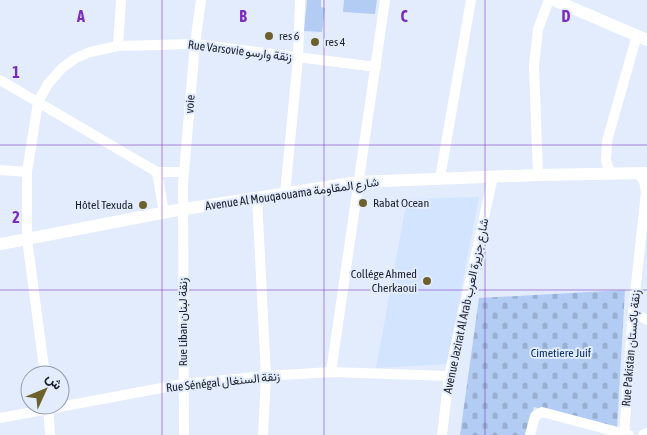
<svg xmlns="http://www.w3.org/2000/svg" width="647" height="435" font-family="'Asap Condensed',Vazirmatn,sans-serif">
  <defs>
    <pattern id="cemetery-stones" width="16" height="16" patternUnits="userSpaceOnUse" patternTransform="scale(1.25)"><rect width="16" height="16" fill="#b3ccf3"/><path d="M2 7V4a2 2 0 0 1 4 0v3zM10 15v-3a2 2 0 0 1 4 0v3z" fill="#99afd0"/></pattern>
  </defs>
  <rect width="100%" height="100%" fill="#e2ecfd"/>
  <polygon fill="#d2e4ff" points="479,197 447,364 376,368 407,199"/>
  <polygon fill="url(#cemetery-stones)" points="625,290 617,429 534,407 527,435 460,435 479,298"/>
  <g fill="#b3ccf3">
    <polygon points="307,0 321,0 321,7 325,8 322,32 304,31"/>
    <polygon points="344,0 377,0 375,14 343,12"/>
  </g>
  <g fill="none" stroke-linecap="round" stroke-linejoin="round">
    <g stroke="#fff" stroke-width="10">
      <polyline points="118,46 121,0"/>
      <polyline points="0,80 157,172"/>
      <polyline points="0,170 27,172"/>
      <polyline points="157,172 164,213"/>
      <polyline points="157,172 184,172"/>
      <polyline points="611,174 606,161 607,141 637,35"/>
      <polyline points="538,175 534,66 538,29 549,0"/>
      <polyline points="440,178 471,0"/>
      <polyline points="285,194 298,58 300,0"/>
      <polyline points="257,198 266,376 263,435"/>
      <polyline points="633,312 647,320"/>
      <polyline points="331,372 385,0"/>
      <polyline points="45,375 27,239 27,172 38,102 48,84 62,68 76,58 90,52 118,46 195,44 376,67"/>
      <polyline points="48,405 50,435"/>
      <polyline points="0,418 183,384 266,376 331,372 449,376"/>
      <polyline points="184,435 183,184 195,44 201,0"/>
      <polyline points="442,435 449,376 493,177"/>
      <polyline points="530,435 535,416 542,412 629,435"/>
      <polyline points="624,435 633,312 646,192 644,181 638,173"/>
      <polyline points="643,435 647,433"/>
    </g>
    <g stroke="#fff" stroke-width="12">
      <polyline points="554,0 647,40"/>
      <polyline points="0,244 172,211 358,182 538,175 647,173"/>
    </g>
  </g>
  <path fill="none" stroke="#7b2cbf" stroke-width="1" stroke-opacity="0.55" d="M162,0v435M324,0v435M485,0v435M0,145h647M0,290h647"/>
  <g fill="#6d602d" stroke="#e2ecfd" stroke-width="2">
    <circle cx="269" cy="36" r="5"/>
    <circle cx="315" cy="42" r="5"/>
    <circle cx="363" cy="203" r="5"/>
    <circle cx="143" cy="205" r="5"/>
    <circle cx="427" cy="281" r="5"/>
  </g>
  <g text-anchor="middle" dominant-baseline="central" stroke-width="4" stroke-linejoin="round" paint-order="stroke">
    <g font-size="12" fill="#1b212b" stroke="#e2ecfd" text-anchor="start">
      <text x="279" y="36">res 6</text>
      <text x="325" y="42">res 4</text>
      <text x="373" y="203">Rabat Ocean</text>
      <text x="133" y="205" text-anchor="end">Hôtel Texuda</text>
      <text x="417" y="274" text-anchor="end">Collége Ahmed<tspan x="417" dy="14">Cherkaoui</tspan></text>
    </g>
    <g font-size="12" fill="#1b212b" stroke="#e2ecfd">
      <text transform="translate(240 51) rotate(7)">Rue Varsovie زنقة وارسو</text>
      <text transform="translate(190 104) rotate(-85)">voie</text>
      <text transform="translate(292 194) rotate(-8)">Avenue Al Mouqaouama شارع المقاومة</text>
      <text transform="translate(466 306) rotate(-78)">Avenue Jazirat Al Arab شارع جزيرة العرب</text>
      <text transform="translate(183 322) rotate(-90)">Rue Liban زنقة لبنان</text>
      <text transform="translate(631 348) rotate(-85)">Rue Pakistan زنقة باكستان</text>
      <text transform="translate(223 382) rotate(-6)">Rue Sénégal زنقة السنغال</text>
    </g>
    <g font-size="12" fill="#062d68" stroke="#e2ecfd">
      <text x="561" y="353">Cimetiere Juif</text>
    </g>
  </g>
  <g font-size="16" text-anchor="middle" font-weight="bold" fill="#7b2cbf" stroke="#e2ecfd" stroke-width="4" stroke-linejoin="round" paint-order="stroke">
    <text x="81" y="22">A</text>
    <text x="243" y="22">B</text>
    <text x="404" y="22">C</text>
    <text x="566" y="22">D</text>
    <text x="16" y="78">1</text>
    <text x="16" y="223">2</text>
  </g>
  <g transform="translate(45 390) rotate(46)"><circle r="24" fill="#e2ecfd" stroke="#929ba9"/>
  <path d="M0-4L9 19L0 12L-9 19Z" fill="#6d602d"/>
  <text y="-8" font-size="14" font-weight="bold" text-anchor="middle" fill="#1b212b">ش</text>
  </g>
</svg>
